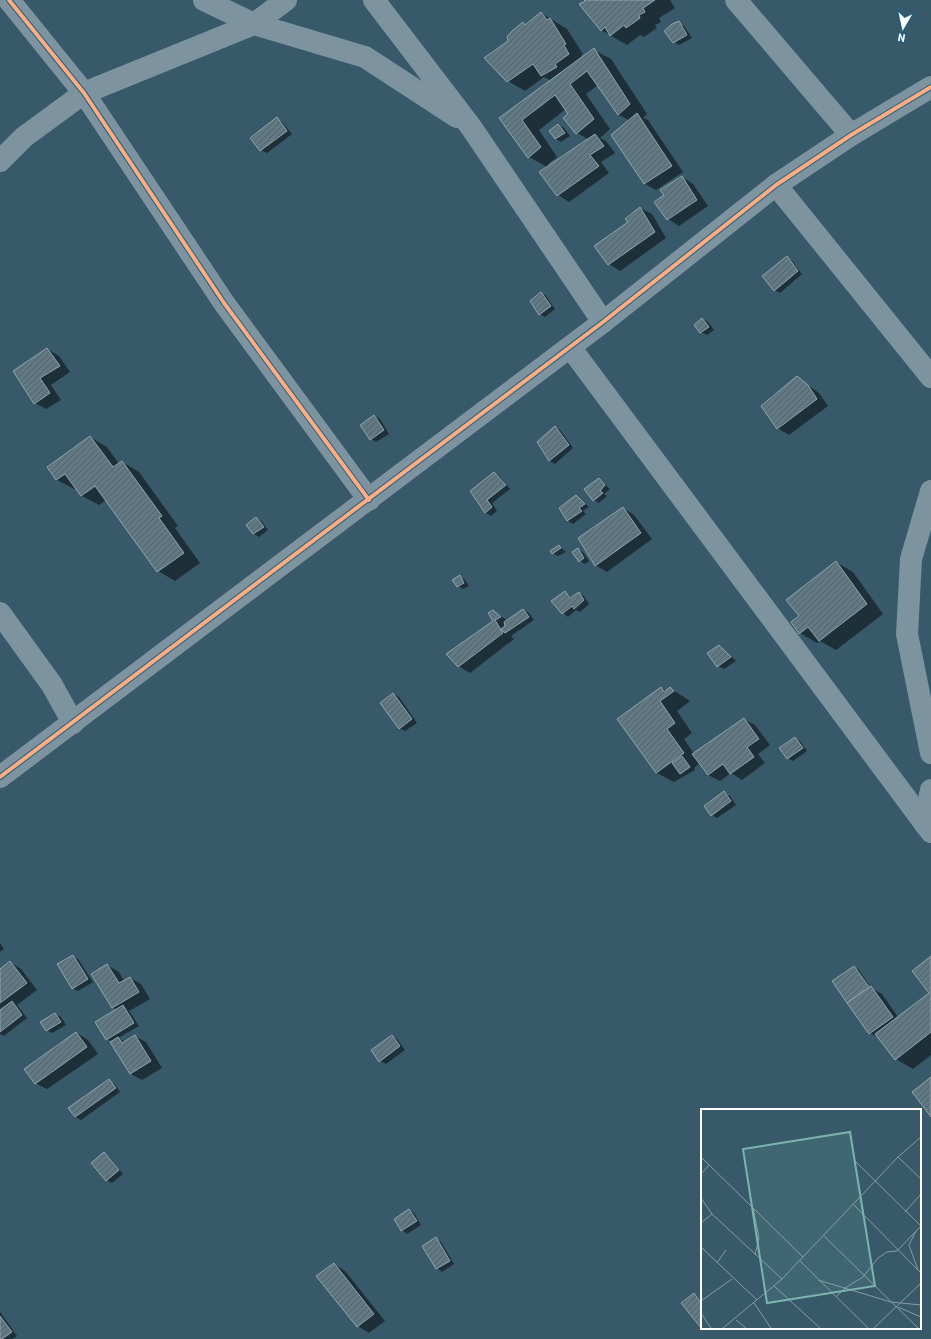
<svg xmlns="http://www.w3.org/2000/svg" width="931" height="1339" font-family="Barlow,sans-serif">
  <defs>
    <pattern id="building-hatch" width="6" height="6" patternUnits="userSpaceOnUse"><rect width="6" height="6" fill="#607985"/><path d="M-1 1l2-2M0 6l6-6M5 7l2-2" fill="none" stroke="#566268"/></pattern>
  </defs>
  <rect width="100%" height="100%" fill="#385969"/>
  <g fill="#0007" fill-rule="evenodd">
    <polygon points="586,0 670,0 675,8 659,18 661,22 655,25 657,28 644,37 640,35 627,45 601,30"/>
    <path d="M541,13l26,16 16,25 -2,1 1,3 12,-8 17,9 36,55 -4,4 5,2 35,52 -27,18 -11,-6 -16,-64 -10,-5 -21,-30 -12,9 24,35 -10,9 6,3 9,12 -14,9 8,11 -40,29 -11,-7 -11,-28 -18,-10 -28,-39 51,-37 -8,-4 -19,14 -17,-10 2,-39 13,-19 4,2zM566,109l11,24 11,6 -39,27 -1,-2 9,-7 -18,-27z"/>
    <polygon points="679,23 684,26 692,38 679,45 674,42"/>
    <polygon points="277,119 282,122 292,134 267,153 261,150 252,138"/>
    <polygon points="558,125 564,128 570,136 561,142 556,139 550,131"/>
    <polygon points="682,177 693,184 708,206 679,226 668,219 665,195"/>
    <polygon points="640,208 652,214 666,238 620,271 609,264 630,223"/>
    <polygon points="787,258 792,261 802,274 780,293 774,290"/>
    <polygon points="541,293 546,296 555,309 545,317 540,314 531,302"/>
    <polygon points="703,319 708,322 714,330 707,335 701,332 696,325"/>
    <polygon points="47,349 59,356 70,372 51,385 61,400 46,409 35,403 14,371"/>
    <polygon points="797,377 819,393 828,406 789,435 777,428"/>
    <polygon points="374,416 380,419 389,434 376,442 371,439"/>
    <polygon points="555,427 560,430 573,448 555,464 550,461 538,442"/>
    <polygon points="90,437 107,447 119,464 122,462 139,472 178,526 175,528 200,563 175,581 158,571 106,500 99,505 82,496 76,488 74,489 57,480 48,467"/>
    <polygon points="495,473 500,477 510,489 492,503 497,511 491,516 486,513 471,491"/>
    <polygon points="599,479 610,489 604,494 607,496 599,503 594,500"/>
    <polygon points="576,496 589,507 583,511 586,514 573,524 568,521"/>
    <polygon points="623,508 634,515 652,539 607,572 595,565"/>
    <polygon points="257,518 262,522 268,530 259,537 254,534 248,525"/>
    <polygon points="559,546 566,552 558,556 553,553"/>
    <polygon points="578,549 583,552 589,561 585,564 579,561"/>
    <polygon points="836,562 853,572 883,614 836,650 820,641 817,643 800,633 800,616"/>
    <polygon points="460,576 465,580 469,586 463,589 458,586"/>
    <polygon points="565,592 572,598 579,593 584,596 589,604 580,612 576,610 568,617 563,613 553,601"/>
    <polygon points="524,610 529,613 534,620 511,636 514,639 470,673 458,666 495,621 493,611 508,621"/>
    <polygon points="719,646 736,661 724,669 718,666"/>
    <polygon points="661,688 666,691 670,688 690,701 677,711 692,733 684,739 694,754 744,719 755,725 770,745 758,754 765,763 742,780 731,773 720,781 708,775 700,763 694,768 695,770 674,782 657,773 619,719"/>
    <polygon points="394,694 399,697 417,723 405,731 399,728"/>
    <polygon points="795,738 800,741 807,751 793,761 788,758"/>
    <polygon points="724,793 730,796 736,805 717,818 712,815"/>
    <polygon points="0,943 4,949 0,952"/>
    <polygon points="73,956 78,959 93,982 78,991 72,988"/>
    <polygon points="931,958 931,1055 913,1069 896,1059 881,1039 870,1033 833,981 854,967 859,970 871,988 882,994 898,1017 930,993"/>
    <polygon points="10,962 21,969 37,990 17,1005 27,1018 4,1036 0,1034 0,970"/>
    <polygon points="107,965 119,972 124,981 130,978 141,984 150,999 129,1011 139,1026 118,1038 125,1042 135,1036 146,1042 162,1068 142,1080 131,1074 111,1041 107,1039 117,1010 113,1007"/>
    <polygon points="55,1014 61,1017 66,1025 52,1033 47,1030"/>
    <polygon points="77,1033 88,1040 98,1054 47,1089 35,1083"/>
    <polygon points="392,1036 397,1039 405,1050 386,1064 380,1061 372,1050"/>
    <polygon points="109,1081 115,1084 120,1092 81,1120 75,1117"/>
    <polygon points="104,1154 109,1157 123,1174 112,1183 106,1180"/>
    <polygon points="409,1210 414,1213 421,1225 407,1234 402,1230 395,1219"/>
    <polygon points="436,1239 441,1242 454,1264 442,1272 437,1268"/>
    <polygon points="334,1264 345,1271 385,1321 369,1333 358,1326"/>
    <polygon points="694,1294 702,1301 702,1328 683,1303"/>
    <polygon points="0,1312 17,1336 12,1339 0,1339"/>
    <polygon points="703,1328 710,1328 707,1330"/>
  </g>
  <g fill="url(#building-hatch)" stroke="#91a4ae">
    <polygon points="584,0 655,0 643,8 645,12 639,15 640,18 626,28 624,25 610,36 605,27 601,31 579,4 586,1"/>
    <polygon points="541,12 547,20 550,18 566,44 564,45 569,54 555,64 557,67 541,76 533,64 507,82 484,58 508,41 507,37 512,31 523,22 525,25"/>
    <polygon points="679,21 687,35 673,43 664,31 672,24"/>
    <polygon points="594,48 630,104 618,115 587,71 570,84 594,119 576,134 563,118 568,114 555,95 522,120 541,147 528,158 499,118"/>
    <polygon points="637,113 672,166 644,184 611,135"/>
    <polygon points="277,117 287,131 260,151 250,138"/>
    <polygon points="558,124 565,133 555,139 549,131"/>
    <polygon points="595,134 604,146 590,155 599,166 557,196 539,172"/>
    <polygon points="682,176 697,200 667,220 654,202 664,195 660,190"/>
    <polygon points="640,207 655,232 608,265 594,246 628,222 625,219"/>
    <polygon points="787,256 798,271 774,291 762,276"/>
    <polygon points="541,292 551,306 539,315 530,301"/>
    <polygon points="702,318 709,327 700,333 694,325"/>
    <polygon points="47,348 60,366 40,378 50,393 34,404 13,371"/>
    <polygon points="797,376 808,385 817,399 777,429 761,406"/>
    <polygon points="374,415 384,430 370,440 360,425"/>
    <polygon points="555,426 569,445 549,461 537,442"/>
    <polygon points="90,436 113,467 122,461 162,516 159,518 184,553 157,572 95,486 81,496 65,474 56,480 47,467"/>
    <polygon points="494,472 506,485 487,500 492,507 485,513 470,491"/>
    <polygon points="599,478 605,485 600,491 603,493 593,501 584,489"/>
    <polygon points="576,495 585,504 579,508 582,511 567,521 559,508"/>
    <polygon points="623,507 641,533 595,566 578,538"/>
    <polygon points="256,517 264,527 253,534 246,525"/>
    <polygon points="559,545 561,548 552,554 550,551"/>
    <polygon points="578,548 584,558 579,562 572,552"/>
    <polygon points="836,561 867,604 819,641 808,627 799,634 791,622 799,616 786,600"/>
    <polygon points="460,575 464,583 457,587 452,580"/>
    <polygon points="565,591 570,598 579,592 584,600 574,609 572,606 562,614 551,601"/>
    <polygon points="523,609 529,617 505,633 501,629 505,626 504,622"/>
    <polygon points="493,610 501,617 495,620 503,633 458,667 446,654 493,621 488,613"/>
    <polygon points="719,645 731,657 717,667 707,653"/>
    <polygon points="661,687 664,692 670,687 674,691 660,701 675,723 667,729 684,753 656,773 617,719"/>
    <polygon points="393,693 412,719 399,729 380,703"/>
    <polygon points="744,718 759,739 747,747 754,757 730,774 723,764 708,775 692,754"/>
    <polygon points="795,737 803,748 787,759 779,748"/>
    <polygon points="682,756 690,767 680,774 672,763"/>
    <polygon points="724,791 731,801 711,816 704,806"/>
    <polygon points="73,955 88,979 72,989 57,964"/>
    <polygon points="931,956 931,1032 895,1060 875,1034 929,993 912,971"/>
    <polygon points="10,961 27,983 0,1003 0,969"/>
    <polygon points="107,964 119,983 130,977 139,992 112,1008 91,974"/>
    <polygon points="854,966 869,987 847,1003 832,981"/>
    <polygon points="871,986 893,1017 869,1034 847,1003"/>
    <polygon points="12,1001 22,1015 0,1032 0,1010"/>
    <polygon points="123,1005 134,1023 106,1040 95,1022"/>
    <polygon points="55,1013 61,1022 46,1031 40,1022"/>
    <polygon points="76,1032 87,1047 35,1084 24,1069"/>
    <polygon points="135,1035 151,1061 130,1074 110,1042 118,1037 122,1043"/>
    <polygon points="392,1035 400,1046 379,1062 371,1050"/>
    <polygon points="931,1077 931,1117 912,1092"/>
    <polygon points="109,1079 116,1088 75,1117 68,1108"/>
    <polygon points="104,1152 119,1170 106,1181 91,1163"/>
    <polygon points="409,1209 417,1221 401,1231 394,1219"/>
    <polygon points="436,1237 450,1261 436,1269 422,1246"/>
    <polygon points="334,1263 374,1314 357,1327 316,1276"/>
    <polygon points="694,1293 702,1304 701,1328 681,1303"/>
    <polygon points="0,1316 12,1332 2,1339 0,1339"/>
  </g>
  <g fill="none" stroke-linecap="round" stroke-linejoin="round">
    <g stroke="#7d94a0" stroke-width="22">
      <polyline points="9,0 84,93 224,303 369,500"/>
      <polyline points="204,0 254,24 365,57 457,117"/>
      <polyline points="374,0 471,127 603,322"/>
      <polyline points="736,0 851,135"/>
      <polyline points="0,161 24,137 84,93 254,24 286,0"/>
      <polyline points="776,185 931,377"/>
      <polyline points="570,347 931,832"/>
      <polyline points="931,491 911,559 907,634 931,753"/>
      <polyline points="0,613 52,685 73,723"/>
      <polyline points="0,777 603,322 776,185 851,135 931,87"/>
      <polyline points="924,823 931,790"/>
    </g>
    <g stroke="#235f7e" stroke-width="6">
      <g id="cycleway">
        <polyline points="9,0 84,93 224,303 369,500"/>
        <polyline points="0,777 603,322 776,185 851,135 931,87"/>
      </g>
    </g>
    <use href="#cycleway" stroke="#ffac80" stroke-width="4"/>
  </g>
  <g transform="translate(701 1109)">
    <rect width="220" height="220" fill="#385969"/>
    <path fill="none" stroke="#889ba5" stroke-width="1" d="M0,48l102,100M197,48l23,22M155,53l65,64M0,65l8,-9M0,89l11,16 70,65M152,95l68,69M52,99l6,30 -4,17M204,103l16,-18M0,114l11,-9M215,122l-7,14 9,25M122,126l95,93M0,138l56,53M98,151l69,68M16,154l9,-13M117,171l73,22 30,3M73,177l46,42M135,188l9,-9 18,-11 15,-19 9,-6 10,-1 24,-25M0,192l31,-22M53,194l17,25M197,198l23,10M0,204l10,15M35,211l10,8M22,219l59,-49 116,-122 23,-20M173,219l47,-45"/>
    <path fill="#7bb4af" fill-opacity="0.15" stroke="#7bb4af" stroke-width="2" d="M149,23l25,154 -108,17 -24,-154z"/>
    <rect width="220" height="220" fill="none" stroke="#fff" stroke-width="2"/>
  </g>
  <g transform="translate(903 28) rotate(189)" stroke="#235f7e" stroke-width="3" paint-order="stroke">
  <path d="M0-3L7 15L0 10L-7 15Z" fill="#ffffff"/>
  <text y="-6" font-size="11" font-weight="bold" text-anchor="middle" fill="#ffffff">N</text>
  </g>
</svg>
